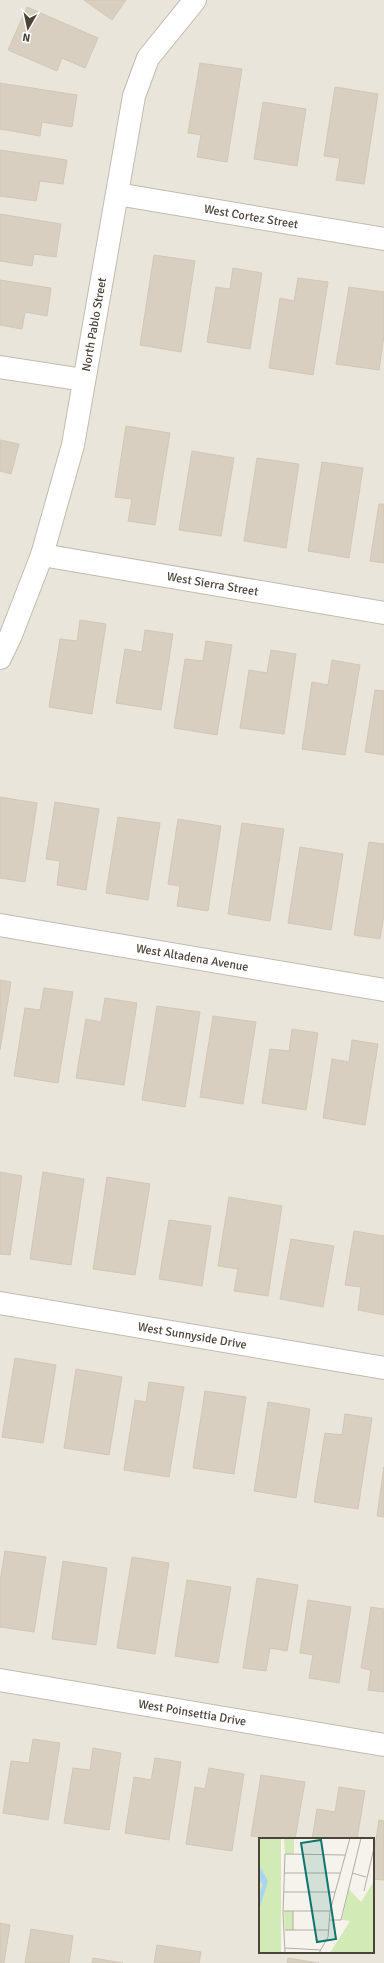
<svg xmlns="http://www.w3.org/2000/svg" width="384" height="1963" font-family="Signika,sans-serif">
  <rect width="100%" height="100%" fill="#f6f3ec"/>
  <path fill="#eae5da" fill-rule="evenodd" d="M0,0h384v1963h-384zM260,1839h113v113h-113z"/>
  <g fill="#d8cfc1" stroke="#d3c7b4">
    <polygon points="84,0 126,0 112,20"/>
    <polygon points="27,7 98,38 85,68 62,58 57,71 8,50"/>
    <polygon points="200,63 242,69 227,162 197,157 201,135 188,133"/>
    <polygon points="0,83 77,95 72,127 42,122 40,136 0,129"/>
    <polygon points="335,87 378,94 364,184 336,180 340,158 324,156"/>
    <polygon points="263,102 306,109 297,166 254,159"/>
    <polygon points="0,150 67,160 63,184 40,181 36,201 0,196"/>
    <polygon points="0,214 61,224 56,257 34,254 32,266 0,261"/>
    <polygon points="154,255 195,261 181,352 140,345"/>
    <polygon points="233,268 262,273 250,349 207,342 216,287 230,289"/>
    <polygon points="298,278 328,282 313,375 269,368 280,298 294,301"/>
    <polygon points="0,280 51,288 47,316 25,312 22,329 0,325"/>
    <polygon points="349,287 384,292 384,336 379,370 336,364"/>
    <polygon points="126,426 170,433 155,525 128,521 132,499 115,497"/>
    <polygon points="0,440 19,444 11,474 0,471"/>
    <polygon points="192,451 234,458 221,536 179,530"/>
    <polygon points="257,458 299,464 286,548 244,541"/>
    <polygon points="322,462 363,468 349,558 308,551"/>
    <polygon points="379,504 384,504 384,563 370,561"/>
    <polygon points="80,620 106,624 92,714 49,707 60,639 77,641"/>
    <polygon points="145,630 173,634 161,710 116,703 125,649 142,652"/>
    <polygon points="206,641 232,645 217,735 174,728 185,659 203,661"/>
    <polygon points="271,650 296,654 284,734 240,728 249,670 267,673"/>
    <polygon points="332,660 360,665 345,755 302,749 312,682 328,685"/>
    <polygon points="375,690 384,691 384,755 365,752"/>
    <polygon points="0,797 37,803 25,882 0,878"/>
    <polygon points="55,802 99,809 86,890 57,885 60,861 46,859"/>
    <polygon points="118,817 160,823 148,900 106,893"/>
    <polygon points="178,819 221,826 208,911 177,906 180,886 168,884"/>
    <polygon points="242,823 284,829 270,921 228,914"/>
    <polygon points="369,842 384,844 384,915 380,939 354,935"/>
    <polygon points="300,847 343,854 331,930 288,923"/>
    <polygon points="0,980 11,982 0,1050"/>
    <polygon points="44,988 73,992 58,1083 14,1076 25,1008 40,1010"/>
    <polygon points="105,998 137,1003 124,1085 76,1078 86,1019 101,1022"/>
    <polygon points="157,1006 200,1012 185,1107 142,1100"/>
    <polygon points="213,1016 256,1022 243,1104 200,1097"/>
    <polygon points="292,1029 318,1033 306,1110 262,1103 270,1049 289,1051"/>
    <polygon points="352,1040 378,1044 365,1125 323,1118 332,1059 349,1062"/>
    <polygon points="0,1172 22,1176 10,1255 0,1254"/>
    <polygon points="43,1172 84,1179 71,1265 30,1259"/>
    <polygon points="107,1177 150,1184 135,1275 93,1269"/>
    <polygon points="229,1197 282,1206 268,1296 234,1291 238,1269 218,1266"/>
    <polygon points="169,1220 211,1226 202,1286 159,1279"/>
    <polygon points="354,1231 384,1236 384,1315 358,1310 361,1287 345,1285"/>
    <polygon points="291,1239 334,1246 323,1307 280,1299"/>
    <polygon points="15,1358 56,1365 43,1443 2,1437"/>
    <polygon points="76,1369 122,1377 109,1455 64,1448"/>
    <polygon points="149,1382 184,1387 169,1477 124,1470 135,1400 146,1402"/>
    <polygon points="205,1391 246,1397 234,1474 193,1468"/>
    <polygon points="268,1402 310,1409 296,1498 254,1491"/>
    <polygon points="345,1414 372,1418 358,1509 314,1502 325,1433 342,1435"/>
    <polygon points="384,1467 384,1517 377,1516"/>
    <polygon points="5,1551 46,1557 34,1632 0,1627 0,1581"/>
    <polygon points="132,1557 169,1563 155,1654 117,1648"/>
    <polygon points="63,1561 107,1568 96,1645 52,1639"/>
    <polygon points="257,1578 298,1585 287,1651 270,1648 266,1671 243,1668"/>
    <polygon points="187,1580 231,1587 218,1663 175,1656"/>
    <polygon points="308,1600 351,1607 339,1683 309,1678 313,1655 300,1653"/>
    <polygon points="371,1607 384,1609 384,1692 368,1690 371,1670 361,1668"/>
    <polygon points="33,1739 60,1743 48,1820 3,1813 11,1761 29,1763"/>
    <polygon points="93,1748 121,1753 109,1830 64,1823 73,1768 90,1770"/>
    <polygon points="155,1758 181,1762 169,1840 125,1833 134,1777 151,1780"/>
    <polygon points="209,1768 244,1774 232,1851 186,1844 195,1787 205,1789"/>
    <polygon points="261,1775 305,1782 295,1839 273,1839 251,1836"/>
    <polygon points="339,1787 365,1791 357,1839 312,1839 317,1809 335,1812"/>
    <polygon points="379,1820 384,1821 384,1880 373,1879 373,1859"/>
    <polygon points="0,1923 10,1925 4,1963 0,1963"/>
    <polygon points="31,1929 73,1936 69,1963 25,1963"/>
    <polygon points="157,1945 201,1952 199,1963 154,1963"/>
    <polygon points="93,1958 123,1963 92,1963"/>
    <polygon points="288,1958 319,1963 287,1963"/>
  </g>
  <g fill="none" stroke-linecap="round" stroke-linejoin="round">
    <g stroke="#c2bbae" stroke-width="24">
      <g id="street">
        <path id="s1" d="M117,194l267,45"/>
        <polyline points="0,367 84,380"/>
        <path id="s2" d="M42,555l342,58"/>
        <path id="s3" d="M0,658l11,-23 31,-80 31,-110 61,-349 14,-38 47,-58"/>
        <path id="s4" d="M0,925l384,65"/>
        <path id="s5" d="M0,1303l384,65"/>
        <path id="s6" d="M0,1680l384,65"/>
      </g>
    </g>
    <use href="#street" stroke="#fff" stroke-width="22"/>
  </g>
  <g text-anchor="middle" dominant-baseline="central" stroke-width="3.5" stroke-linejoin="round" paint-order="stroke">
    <g font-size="12" fill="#4b4439" stroke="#fff">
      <text stroke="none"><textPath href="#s1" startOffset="136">West Cortez Street</textPath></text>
      <text stroke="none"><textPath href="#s3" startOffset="348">North Pablo Street</textPath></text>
      <text stroke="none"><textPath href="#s2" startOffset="173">West Sierra Street</textPath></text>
      <text stroke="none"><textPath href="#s4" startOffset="195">West Altadena Avenue</textPath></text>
      <text stroke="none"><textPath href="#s5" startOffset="195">West Sunnyside Drive</textPath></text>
      <text stroke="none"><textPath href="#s6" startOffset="195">West Poinsettia Drive</textPath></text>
    </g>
  </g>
  <g transform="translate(259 1838)">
    <rect width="115" height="115" fill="#f6f3ec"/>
    <path d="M0,0h22v115h-22zM25,0h10v16h-9zM115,43v72h-44l20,-32 -8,-1 7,-31 12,13zM25,73h9v19h-8z" fill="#d2eab5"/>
    <path d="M0,27l9,16 -9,29v-15l4,-11 -4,-3z" fill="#a9d4f2"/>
    <path fill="none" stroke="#b2ada4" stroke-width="1" d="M25,35h56M93,35l14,4M105,53l10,-43M25,54h51M25,73h46M34,73v19M70,82h12l20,-82M26,92h44M26,110l36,2M26,115l-2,-40 2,-59 60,1M60,115l9,-16 2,-26 20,-73"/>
    <path fill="#0f766e" fill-opacity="0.15" stroke="#0f766e" stroke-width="2" d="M62,2l15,99 -19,3 -16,-99z"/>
    <rect width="115" height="115" fill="none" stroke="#4b4439" stroke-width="2"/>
  </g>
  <g transform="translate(28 28) rotate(189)" stroke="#ffffff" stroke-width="3" paint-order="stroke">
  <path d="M0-3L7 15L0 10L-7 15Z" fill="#4b4439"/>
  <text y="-6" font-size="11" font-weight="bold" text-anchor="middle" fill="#4b4439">N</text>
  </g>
</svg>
